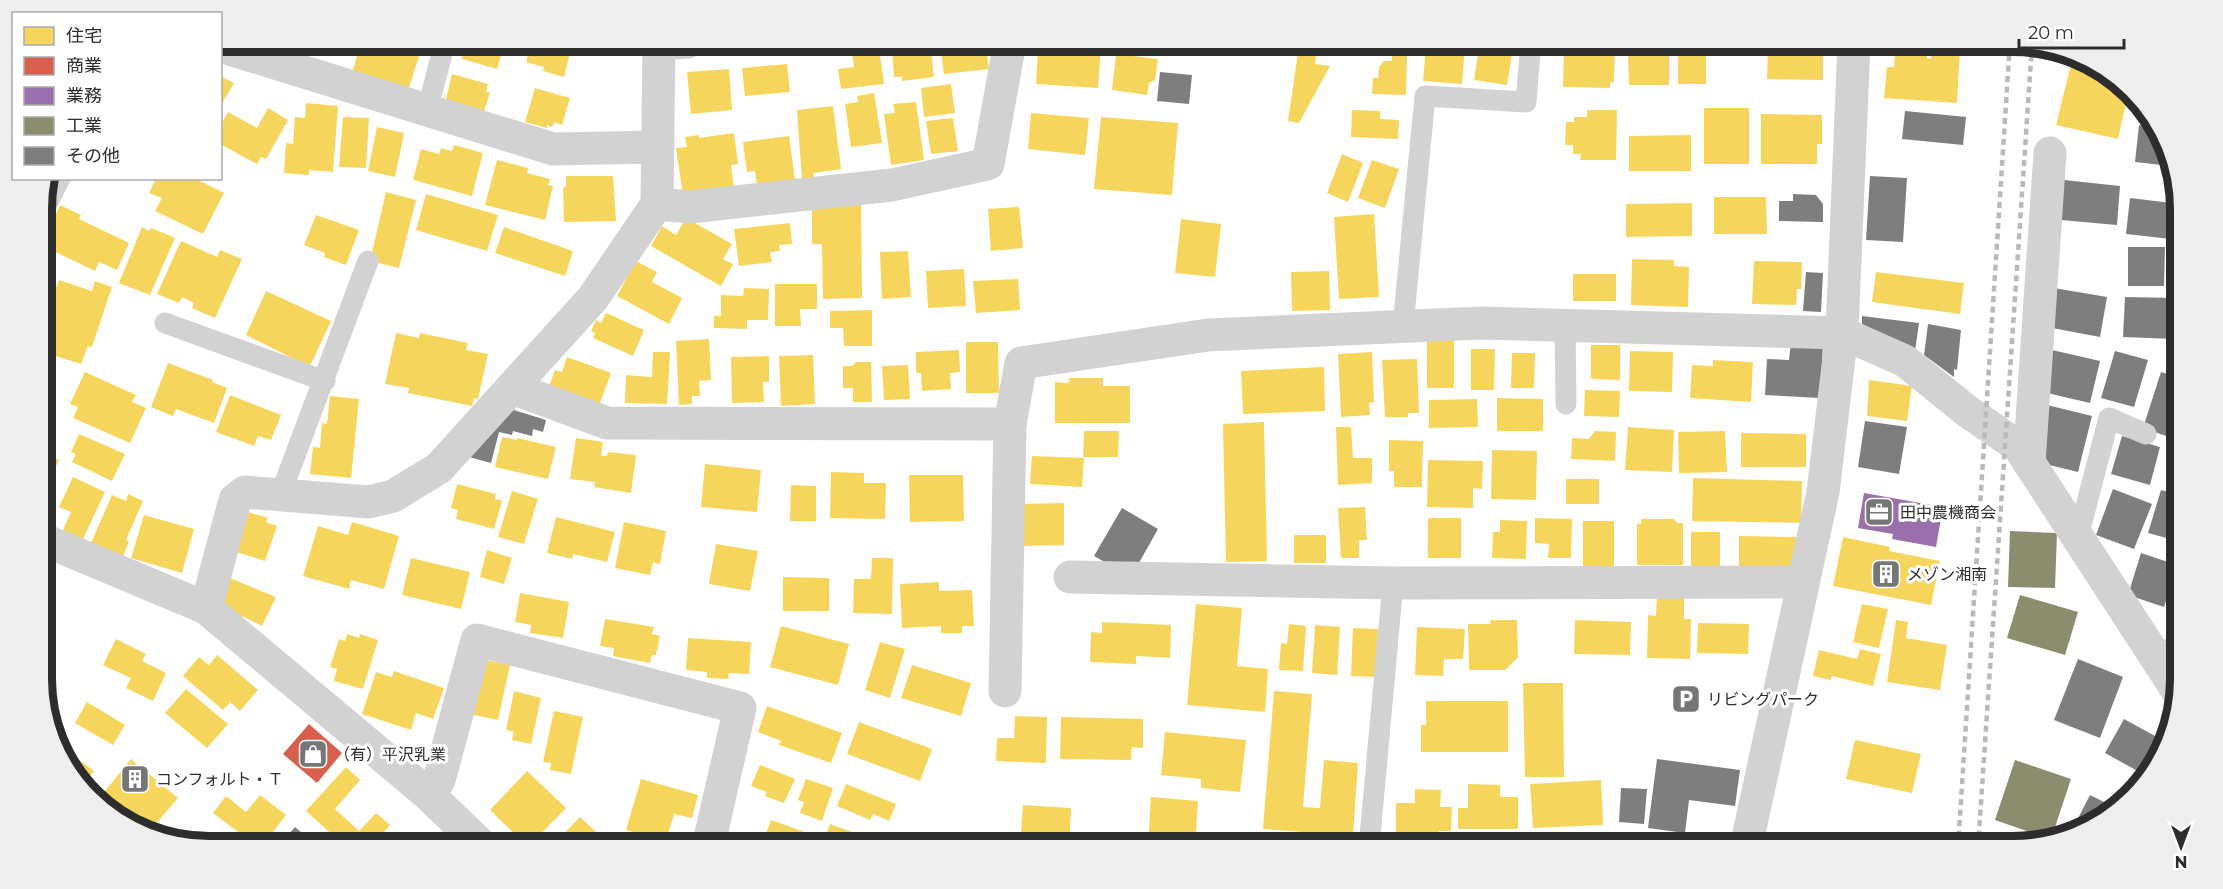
<svg xmlns="http://www.w3.org/2000/svg" width="2223" height="889" font-family="Montserrat,'Noto Sans JP',sans-serif">
  <rect width="100%" height="100%" fill="#fff"/>
  <g fill="#f6d55c">
    <polygon points="261,42 303,42 298,57"/>
    <polygon points="361,42 376,42 420,54 407,93 351,77"/>
    <polygon points="467,42 505,42 497,69 462,59"/>
    <polygon points="531,42 544,42 571,49 564,77 543,71 544,67 526,62"/>
    <polygon points="940,42 985,42 989,69 944,74"/>
    <polygon points="1057,42 1101,45 1098,88 1036,84 1038,48 1057,49"/>
    <polygon points="1480,42 1514,42 1507,85 1474,80"/>
    <rect x="1678" y="42" width="28" height="42"/>
    <polygon points="1768,42 1823,42 1823,80 1767,79"/>
    <polygon points="1896,42 1905,42 1904,50 1927,52 1927,58 1931,59 1932,46 1960,49 1957,103 1884,98 1887,67 1894,67"/>
    <polygon points="1444,43 1465,45 1462,84 1423,81 1426,47 1444,48"/>
    <polygon points="930,44 934,77 902,81 902,77 894,77 892,51"/>
    <polygon points="1299,46 1317,49 1315,64 1330,66 1299,123 1288,121"/>
    <polygon points="1564,46 1615,47 1614,82 1610,82 1610,88 1563,87"/>
    <polygon points="1634,47 1669,47 1669,85 1629,85 1628,56 1634,56"/>
    <polygon points="879,48 884,84 841,89 838,69 854,67 852,52"/>
    <polygon points="1116,54 1158,59 1155,80 1149,83 1147,95 1112,90"/>
    <polygon points="1392,54 1407,55 1406,95 1372,94 1373,78 1378,78 1379,67 1384,61 1392,61"/>
    <polygon points="787,64 790,92 745,96 742,68"/>
    <polygon points="2071,64 2093,69 2128,94 2118,139 2056,125"/>
    <polygon points="729,69 732,110 691,114 687,72"/>
    <polygon points="452,74 488,84 486,92 490,92 484,112 445,104"/>
    <polygon points="220,76 234,83 220,107"/>
    <polygon points="951,84 955,113 924,117 921,88"/>
    <polygon points="535,88 570,98 562,125 554,122 552,127 547,125 547,128 525,122"/>
    <polygon points="874,93 882,143 851,147 845,104 858,102 857,96"/>
    <polygon points="916,102 924,160 891,165 884,114 895,113 893,104"/>
    <polygon points="306,103 338,106 333,172 309,170 309,175 284,173 286,143 293,144 295,117 305,118"/>
    <polygon points="833,106 841,169 814,173 814,178 802,179 797,110"/>
    <polygon points="268,108 288,120 266,159 261,157 257,164 220,144 220,126 228,112 257,128"/>
    <rect x="1704" y="108" width="45" height="56"/>
    <polygon points="1352,110 1380,111 1380,119 1399,120 1398,139 1351,137"/>
    <polygon points="1587,110 1617,110 1616,160 1580,160 1581,154 1573,154 1573,145 1565,145 1566,122 1574,122 1574,117 1587,117"/>
    <polygon points="1031,113 1089,118 1085,155 1028,149"/>
    <polygon points="1761,114 1822,115 1822,144 1817,144 1817,164 1761,164"/>
    <polygon points="343,117 369,118 366,168 339,167"/>
    <polygon points="1101,117 1178,123 1172,195 1094,189"/>
    <polygon points="953,118 958,151 931,154 926,121"/>
    <polygon points="377,127 404,133 395,177 368,171"/>
    <polygon points="734,133 738,164 731,165 734,188 683,195 676,148 687,147 685,137 699,135 699,138"/>
    <polygon points="1691,135 1691,171 1629,171 1629,136"/>
    <polygon points="789,136 795,180 757,185 755,171 747,172 743,142"/>
    <polygon points="454,145 483,153 472,196 413,180 421,149 439,154 441,148 452,151"/>
    <polygon points="1342,154 1363,163 1348,202 1327,193"/>
    <polygon points="497,160 528,168 527,173 550,179 548,185 553,186 545,220 485,205"/>
    <polygon points="1372,160 1399,169 1385,208 1358,198"/>
    <polygon points="566,176 613,176 616,221 564,222 563,187 566,187"/>
    <polygon points="156,178 194,178 224,193 203,234 155,211 162,198 149,193"/>
    <polygon points="386,192 416,200 399,268 370,261"/>
    <polygon points="426,194 498,215 487,251 416,230"/>
    <polygon points="1714,197 1766,197 1767,234 1714,234"/>
    <polygon points="861,202 862,298 823,299 822,244 812,244 812,203"/>
    <polygon points="1692,203 1692,236 1626,237 1626,204"/>
    <polygon points="60,205 81,215 79,219 129,243 117,270 99,262 95,271 45,247 48,241 44,240"/>
    <polygon points="1019,207 1023,248 991,251 988,209"/>
    <polygon points="1374,214 1379,297 1339,299 1334,217"/>
    <polygon points="316,215 359,230 346,265 324,257 325,253 304,245"/>
    <polygon points="686,218 732,244 723,259 733,264 721,286 651,246 662,226 676,235"/>
    <polygon points="1181,219 1221,224 1215,277 1175,273"/>
    <polygon points="790,223 792,244 779,245 780,251 770,252 772,262 739,266 734,229"/>
    <polygon points="142,227 149,231 151,228 175,238 150,295 119,283"/>
    <polygon points="504,227 573,251 565,276 495,253"/>
    <polygon points="181,241 217,257 220,250 242,259 215,318 192,308 194,303 182,297 179,303 157,294"/>
    <polygon points="908,251 911,297 882,299 880,252"/>
    <polygon points="1632,259 1674,260 1674,266 1689,267 1688,307 1631,305"/>
    <polygon points="636,261 657,272 652,282 682,298 669,324 617,296"/>
    <polygon points="1754,261 1802,262 1801,289 1797,289 1796,305 1752,304"/>
    <polygon points="964,269 966,306 928,308 926,271"/>
    <polygon points="1329,271 1330,310 1292,311 1291,272"/>
    <polygon points="1876,272 1964,283 1960,314 1872,302"/>
    <rect x="1573" y="274" width="43" height="27"/>
    <polygon points="1018,279 1020,310 976,313 973,281"/>
    <polygon points="59,280 92,291 95,281 112,287 92,347 88,346 81,364 43,352 43,321"/>
    <polygon points="775,284 817,284 817,309 800,309 801,326 775,326"/>
    <polygon points="744,288 769,289 768,320 747,320 747,329 714,328 714,316 721,316 721,295 743,296"/>
    <polygon points="266,291 331,321 311,364 304,364 246,335"/>
    <polygon points="872,310 872,346 844,346 843,328 830,328 830,311"/>
    <polygon points="606,313 644,330 633,356 593,338 595,333 591,331 596,320 601,323"/>
    <polygon points="396,333 419,338 420,333 468,343 466,350 488,354 478,399 474,398 472,406 408,393 409,388 385,384"/>
    <rect x="1427" y="337" width="27" height="51"/>
    <polygon points="709,339 711,380 699,381 700,396 692,396 692,404 679,405 676,341"/>
    <polygon points="966,342 998,342 999,393 966,393"/>
    <polygon points="1591,345 1620,345 1620,380 1591,379"/>
    <polygon points="1471,349 1495,349 1494,390 1471,390"/>
    <polygon points="959,350 960,372 950,373 951,389 922,391 921,373 916,373 916,352"/>
    <polygon points="1630,351 1673,352 1672,392 1629,391"/>
    <polygon points="653,352 670,352 667,404 625,403 626,375 652,377"/>
    <polygon points="1372,352 1374,402 1369,403 1370,415 1341,417 1338,354"/>
    <polygon points="1512,353 1535,353 1534,388 1511,388"/>
    <polygon points="813,355 815,404 781,406 779,356"/>
    <polygon points="769,356 769,382 763,382 764,402 732,403 731,357"/>
    <polygon points="567,357 611,373 599,406 548,389 555,370 562,372"/>
    <polygon points="1417,359 1419,413 1408,413 1408,417 1385,417 1382,360"/>
    <polygon points="1713,360 1753,362 1751,402 1690,398 1692,365 1713,366"/>
    <polygon points="856,362 871,362 872,402 853,402 853,388 843,388 843,366 852,366"/>
    <polygon points="168,363 213,380 212,382 227,388 214,423 176,409 173,416 151,407"/>
    <polygon points="908,365 910,399 884,400 882,366"/>
    <polygon points="1324,367 1325,411 1243,414 1241,371"/>
    <polygon points="85,372 136,395 132,402 146,408 130,443 73,418 78,407 70,404"/>
    <polygon points="1069,378 1103,378 1103,386 1130,386 1130,423 1055,423 1055,382 1069,383"/>
    <polygon points="1869,380 1912,386 1907,421 1867,416"/>
    <polygon points="1585,390 1620,391 1619,417 1584,416"/>
    <polygon points="230,395 281,415 271,440 258,436 254,446 216,432"/>
    <polygon points="330,396 359,399 351,478 310,474 313,447 320,448 322,423 327,424"/>
    <polygon points="1497,398 1543,399 1543,431 1497,431"/>
    <polygon points="1477,399 1478,427 1429,428 1429,400"/>
    <polygon points="1264,422 1267,561 1226,562 1223,424"/>
    <polygon points="1336,427 1351,427 1353,458 1372,458 1372,483 1338,485"/>
    <polygon points="1628,427 1674,430 1672,472 1625,470"/>
    <polygon points="1084,431 1119,431 1118,457 1083,457"/>
    <polygon points="1595,431 1616,432 1615,461 1571,459 1572,438 1589,439"/>
    <polygon points="1725,431 1727,472 1679,473 1678,432"/>
    <polygon points="1741,433 1806,434 1806,467 1741,467"/>
    <polygon points="79,434 125,454 112,481 72,462 76,454 71,452"/>
    <polygon points="502,437 517,440 517,438 556,447 548,479 495,467"/>
    <polygon points="576,438 603,442 601,456 607,456 608,452 636,455 631,493 594,487 595,482 570,479"/>
    <polygon points="1389,440 1423,441 1422,487 1394,487 1394,471 1389,471"/>
    <polygon points="1492,450 1537,451 1536,500 1491,499"/>
    <polygon points="44,453 59,460 49,482 47,481 44,486"/>
    <polygon points="1032,456 1084,458 1082,487 1030,484"/>
    <polygon points="1428,460 1483,461 1482,489 1473,488 1473,508 1427,507"/>
    <polygon points="705,464 761,470 757,512 701,507"/>
    <polygon points="831,472 864,473 864,483 886,483 885,519 830,518"/>
    <polygon points="909,475 963,475 964,521 910,522"/>
    <polygon points="73,477 105,492 83,539 63,530 71,512 59,507"/>
    <polygon points="1693,478 1802,481 1801,523 1692,521"/>
    <rect x="1566" y="479" width="33" height="25"/>
    <polygon points="457,484 496,494 495,499 502,501 494,529 456,519 458,510 451,508"/>
    <polygon points="791,485 816,486 816,521 790,521"/>
    <polygon points="512,491 538,499 524,544 498,537"/>
    <polygon points="128,494 143,501 126,540 129,541 123,557 91,543 112,495 126,501"/>
    <polygon points="1064,503 1064,545 1021,546 1021,504"/>
    <polygon points="1365,507 1367,540 1359,540 1359,558 1341,558 1338,508"/>
    <polygon points="241,510 268,518 266,522 277,526 265,561 227,549"/>
    <polygon points="144,515 194,529 182,573 131,558"/>
    <polygon points="556,517 615,532 607,562 573,554 572,559 547,553"/>
    <rect x="1428" y="518" width="33" height="40"/>
    <polygon points="1535,518 1572,519 1571,558 1548,558 1549,544 1535,543"/>
    <polygon points="1641,519 1674,519 1677,523 1683,523 1683,565 1637,565 1637,524 1641,524"/>
    <polygon points="1500,520 1527,521 1526,559 1492,558 1493,532 1500,532"/>
    <rect x="1583" y="521" width="31" height="51"/>
    <polygon points="352,522 399,536 384,589 351,580 349,589 303,576 318,526 348,535"/>
    <polygon points="624,522 666,531 660,564 653,562 650,575 615,568"/>
    <rect x="1691" y="532" width="29" height="37"/>
    <rect x="1294" y="535" width="32" height="28"/>
    <polygon points="1739,536 1796,537 1795,576 1739,575"/>
    <polygon points="1843,537 1890,547 1889,551 1940,561 1931,605 1833,586"/>
    <polygon points="716,544 758,551 750,591 709,584"/>
    <polygon points="487,550 512,558 504,584 480,577"/>
    <polygon points="411,558 470,572 461,609 402,595"/>
    <polygon points="872,558 893,558 892,614 853,613 854,579 871,579"/>
    <polygon points="225,576 276,597 262,626 213,602"/>
    <polygon points="783,577 829,578 829,611 783,611"/>
    <polygon points="939,582 939,591 972,590 974,626 962,626 962,633 941,633 941,626 902,628 900,584"/>
    <polygon points="520,593 569,602 563,638 530,633 531,625 515,622"/>
    <polygon points="1657,597 1684,597 1684,619 1691,619 1690,659 1647,658 1648,615 1656,616"/>
    <polygon points="1196,604 1242,608 1237,666 1268,669 1265,712 1187,705"/>
    <polygon points="1862,604 1888,609 1879,648 1853,642"/>
    <polygon points="605,619 654,627 652,634 660,636 656,655 652,655 650,663 613,656 614,648 600,646"/>
    <polygon points="1490,620 1517,620 1518,657 1505,670 1469,670 1468,624 1490,624"/>
    <polygon points="1575,620 1631,622 1630,655 1574,654"/>
    <polygon points="1896,620 1908,622 1906,638 1947,645 1940,690 1887,682"/>
    <polygon points="1102,622 1171,625 1170,658 1136,656 1136,664 1090,662 1091,632 1102,633"/>
    <polygon points="1698,623 1749,624 1748,654 1697,653"/>
    <polygon points="1289,624 1306,626 1303,671 1279,670 1281,643 1287,644"/>
    <polygon points="1315,625 1340,627 1337,675 1312,673"/>
    <polygon points="781,626 849,644 838,685 770,667"/>
    <polygon points="1417,627 1465,629 1463,659 1444,659 1443,676 1415,675"/>
    <polygon points="1353,628 1378,629 1375,677 1351,676"/>
    <polygon points="347,634 359,638 360,634 378,640 363,689 334,681 337,669 330,667 339,639 345,641"/>
    <polygon points="688,638 751,642 749,674 729,673 728,679 707,678 707,672 686,670"/>
    <polygon points="116,639 146,654 142,661 166,673 153,701 126,688 131,678 103,665"/>
    <polygon points="880,642 905,649 890,698 865,690"/>
    <polygon points="1860,649 1881,654 1873,686 1832,676 1831,680 1813,676 1819,650 1857,659"/>
    <polygon points="217,655 258,690 240,711 230,702 223,710 183,676 199,657 209,665"/>
    <polygon points="481,659 510,665 498,720 469,714"/>
    <polygon points="912,665 971,683 961,716 901,698"/>
    <polygon points="394,671 444,688 433,719 416,713 411,730 362,714 376,672 392,677"/>
    <polygon points="1523,683 1563,683 1564,777 1525,777"/>
    <polygon points="186,689 228,724 207,748 165,713"/>
    <polygon points="514,691 541,698 531,744 512,740 514,732 506,730"/>
    <polygon points="1274,691 1312,694 1303,807 1320,808 1324,760 1358,763 1353,836 1263,829"/>
    <polygon points="1426,701 1508,701 1508,752 1421,752 1421,725 1426,725"/>
    <polygon points="87,702 125,725 113,745 75,723"/>
    <polygon points="767,706 842,733 831,763 779,745 781,741 758,732"/>
    <polygon points="554,711 583,717 571,774 550,770 551,763 543,762"/>
    <polygon points="1015,716 1047,717 1046,763 996,761 997,738 1014,738"/>
    <polygon points="1061,717 1143,719 1143,748 1132,747 1131,760 1060,759"/>
    <polygon points="859,722 932,749 920,781 847,754"/>
    <polygon points="1165,732 1246,740 1240,792 1201,788 1201,779 1161,775"/>
    <polygon points="1855,740 1921,754 1912,793 1846,779"/>
    <polygon points="62,747 94,771 82,786 77,777"/>
    <polygon points="131,759 178,798 148,833 98,800"/>
    <polygon points="760,765 795,779 784,803 765,796 767,792 751,786"/>
    <polygon points="346,767 360,780 335,809 359,831 376,813 390,825 370,847 346,847 306,811"/>
    <polygon points="527,771 566,808 528,847 490,810"/>
    <polygon points="641,779 698,795 692,818 674,814 666,841 654,838 651,847 632,842 634,832 626,830"/>
    <polygon points="806,779 833,788 822,821 800,813 804,802 798,800"/>
    <polygon points="1601,780 1603,825 1533,828 1530,784"/>
    <polygon points="846,784 896,804 889,821 873,814 870,820 837,806"/>
    <polygon points="1468,784 1500,785 1500,797 1518,797 1518,829 1458,829 1458,808 1468,808"/>
    <polygon points="1415,789 1441,790 1440,807 1452,807 1451,831 1439,831 1439,839 1396,839 1396,803 1415,803"/>
    <polygon points="260,795 286,815 261,847 258,847 213,813 226,796 246,812"/>
    <polygon points="1151,797 1198,801 1195,847 1148,847"/>
    <polygon points="1023,805 1071,808 1069,847 1020,847"/>
    <polygon points="580,817 610,845 551,847"/>
    <polygon points="771,820 816,836 812,847 775,847 763,842"/>
    <polygon points="830,824 863,836 859,847 821,847"/>
    <polygon points="1877,836 1935,838 1934,847 1877,847"/>
  </g>
  <polygon fill="#d6604d" points="309,724 342,753 317,783 283,754"/>
  <polygon fill="#9970ab" points="1864,493 1943,507 1936,547 1892,539 1893,534 1858,528"/>
  <g fill="#8c8c6e">
    <polygon points="2010,531 2057,533 2055,588 2008,587"/>
    <polygon points="2020,595 2078,612 2065,655 2007,638"/>
    <polygon points="2015,760 2071,779 2052,836 2047,838 1995,820"/>
  </g>
  <g fill="#7e7e7e">
    <polygon points="1160,72 1192,75 1189,104 1157,101"/>
    <polygon points="1905,111 1966,117 1963,145 1902,139"/>
    <polygon points="2139,125 2154,127 2171,166 2135,162"/>
    <polygon points="1870,176 1907,178 1903,242 1866,240"/>
    <polygon points="2064,180 2120,186 2117,225 2061,220"/>
    <polygon points="1793,194 1816,195 1823,204 1823,222 1779,221 1779,201 1793,201"/>
    <polygon points="2130,198 2180,204 2180,240 2126,234"/>
    <polygon points="2128,247 2165,247 2164,286 2128,286"/>
    <polygon points="1806,272 1823,273 1821,312 1803,311"/>
    <polygon points="2054,288 2107,297 2100,337 2047,327"/>
    <polygon points="2125,297 2177,298 2175,339 2123,337"/>
    <polygon points="1862,316 1919,323 1915,351 1862,324"/>
    <polygon points="1928,324 1961,330 1957,370 1954,369 1954,377 1924,355"/>
    <polygon points="1791,343 1823,345 1820,398 1765,395 1767,359 1789,360"/>
    <polygon points="2052,350 2100,361 2090,403 2043,392"/>
    <polygon points="2115,351 2148,360 2134,407 2101,398"/>
    <polygon points="2161,372 2180,378 2180,411 2172,438 2143,428"/>
    <polygon points="2047,405 2092,416 2078,472 2033,461"/>
    <polygon points="504,407 546,420 543,432 533,429 532,436 513,431 512,435 499,432 491,463 469,457"/>
    <polygon points="1865,421 1907,427 1899,474 1858,467"/>
    <polygon points="2122,436 2160,447 2150,485 2111,474"/>
    <polygon points="2180,447 2180,475 2172,472"/>
    <polygon points="2113,489 2152,504 2134,549 2096,535"/>
    <polygon points="2161,490 2180,495 2181,542 2148,533"/>
    <polygon points="1122,508 1158,529 1131,577 1094,556"/>
    <polygon points="2141,553 2177,565 2164,607 2128,595"/>
    <polygon points="2181,602 2181,647 2165,641"/>
    <polygon points="2078,659 2123,677 2100,738 2054,720"/>
    <polygon points="2124,719 2166,742 2143,774 2105,753"/>
    <polygon points="1657,759 1740,770 1735,806 1689,800 1685,833 1648,828"/>
    <polygon points="1621,788 1647,789 1644,824 1619,822"/>
    <polygon points="2090,795 2118,809 2115,813 2073,828"/>
    <polygon points="295,827 318,847 289,847 282,842"/>
  </g>
  <g fill="none" stroke-linecap="round" stroke-linejoin="round">
    <g stroke="#d2d2d2" stroke-width="21">
      <polyline points="427,111 445,42"/>
      <polyline points="42,214 60,178"/>
      <polyline points="165,323 325,381"/>
      <polyline points="1565,324 1566,404"/>
      <polyline points="1403,326 1425,96 1526,102 1531,42"/>
      <polyline points="281,493 368,261"/>
      <polyline points="2078,537 2109,418 2146,434"/>
      <polyline points="1370,836 1393,583"/>
    </g>
    <g stroke="#d2d2d2" stroke-width="33">
      <polyline points="659,44 688,42"/>
      <polyline points="220,46 553,149 658,147"/>
      <polyline points="657,204 690,207 892,185 988,164 1010,42"/>
      <polyline points="512,388 607,423 1010,424 1005,691"/>
      <polyline points="1010,424 1021,363 1208,335 1482,323 1842,333 1905,361 1967,411 2019,447 2179,693"/>
      <polyline points="2029,463 2050,153"/>
      <polyline points="44,540 206,608 429,795 483,847"/>
      <polyline points="1070,577 1393,583 1803,582"/>
      <polyline points="206,608 235,500 245,492 369,502 393,496 439,468 593,298 657,204 659,42"/>
      <polyline points="429,795 439,780 477,640 740,708 708,847"/>
    </g>
    <polyline stroke="#d2d2d2" stroke-width="33" points="1746,847 1823,492 1842,333 1854,42"/>
    <g stroke="#b9b9b9" stroke-width="4.5" stroke-dasharray="6 4.5" stroke-linecap="butt">
      <polyline points="1958,847 2010,42"/>
      <polyline points="1978,847 2032,45"/>
    </g>
  </g>
  <defs>
    <g id="office-square" transform="scale(1.5)"><rect x="-9" y="-9" width="18" height="18" rx="4" fill="#767676" stroke="#fff"/><path d="M-6-3h4V-5.5h4V-3h4V5H-6ZM-1-4.5V-3h2v-1.5ZM-6 0V1H6V0Z" fill="#fff"/></g>
    <g id="building-square" transform="scale(1.5)"><rect x="-9" y="-9" width="18" height="18" rx="4" fill="#767676" stroke="#fff"/><path d="M-4-6H4V6H1V3H-1V6H-4ZM-2.5-4.3h1.7v1.8h-1.7ZM.8-4.3h1.7v1.8H.8ZM-2.5-1h1.7V.8h-1.7ZM.8-1h1.7V.8H.8Z" fill="#fff"/></g>
    <g id="parking-square" transform="scale(1.5)"><rect x="-9" y="-9" width="18" height="18" rx="4" fill="#767676" stroke="#fff"/><path d="M-3.5-5.5H1a3.5 3.5 0 0 1 0 7H-1V5.5H-3.5ZM-1-3.4V-.6H.8a1.4 1.4 0 0 0 0-2.8Z" fill="#fff"/></g>
    <g id="shop-square" transform="scale(1.5)"><rect x="-9" y="-9" width="18" height="18" rx="4" fill="#767676" stroke="#fff"/><path d="M-5-2.5h2.3a2.7 3.5 0 0 1 5.4 0H5L5.5 6h-11ZM-1.5-2.5h3a1.5 2.3 0 0 0-3 0Z" fill="#fff"/></g>
  </defs>
  <g fill-rule="evenodd">
    <use href="#office-square" x="1879" y="512"/>
    <use href="#building-square" x="1886" y="574"/>
    <use href="#parking-square" x="1686" y="699"/>
    <use href="#shop-square" x="313" y="754"/>
    <use href="#building-square" x="135" y="779"/>
  </g>
  <g text-anchor="middle" dominant-baseline="central" stroke-width="6" stroke-linejoin="round" paint-order="stroke">
    <g font-size="16" fill="#2d2d2d" stroke="#fff" text-anchor="start">
      <text x="1900" y="512">田中農機商会</text>
      <text x="1907" y="574">メゾン湘南</text>
      <text x="1707" y="699">リビングパーク</text>
      <text x="334" y="754">（有）平沢乳業</text>
      <text x="156" y="779">コンフォルト・Ｔ</text>
    </g>
  </g>
  <path d="M0 0H2223V889H0ZM209 52H2013A157 157 0 0 1 2170 209V679A157 157 0 0 1 2013 836H209A157 157 0 0 1 52 679V209A157 157 0 0 1 209 52Z" fill="#eee" fill-rule="evenodd"/>
  <path fill="none" stroke="#2d2d2d" stroke-width="8" d="M209 52H2013A157 157 0 0 1 2170 209V679A157 157 0 0 1 2013 836H209A157 157 0 0 1 52 679V209A157 157 0 0 1 209 52Z"/>
  <rect x="12" y="12" width="210" height="168" fill="#ffffff" stroke="#ababab" stroke-width="1.5"/>
  <rect x="24" y="27" width="30" height="18" fill="#f6d55c" stroke="#ababab" stroke-width="1.5"/>
  <text x="66" y="42" font-size="18" fill="#2d2d2d">住宅</text>
  <rect x="24" y="57" width="30" height="18" fill="#d6604d" stroke="#ababab" stroke-width="1.5"/>
  <text x="66" y="72" font-size="18" fill="#2d2d2d">商業</text>
  <rect x="24" y="87" width="30" height="18" fill="#9970ab" stroke="#ababab" stroke-width="1.5"/>
  <text x="66" y="102" font-size="18" fill="#2d2d2d">業務</text>
  <rect x="24" y="117" width="30" height="18" fill="#8c8c6e" stroke="#ababab" stroke-width="1.5"/>
  <text x="66" y="132" font-size="18" fill="#2d2d2d">工業</text>
  <rect x="24" y="147" width="30" height="18" fill="#7e7e7e" stroke="#ababab" stroke-width="1.5"/>
  <text x="66" y="162" font-size="18" fill="#2d2d2d">その他</text>
  <g transform="translate(2181 847) rotate(180)" stroke="#ffffff" stroke-width="4.5" paint-order="stroke">
  <path d="M0-4.5L10 22L0 15L-10 22Z" fill="#2d2d2d"/>
  <text y="-9" font-size="16" font-weight="bold" text-anchor="middle" fill="#2d2d2d">N</text>
  </g>
  <path d="M2019 39v9h105v-9" fill="none" stroke="#2d2d2d" stroke-width="3"/>
  <text x="2028" y="39" font-size="18" fill="#2d2d2d" stroke="#ffffff" stroke-width="4.5" paint-order="stroke">20 m</text>
</svg>
